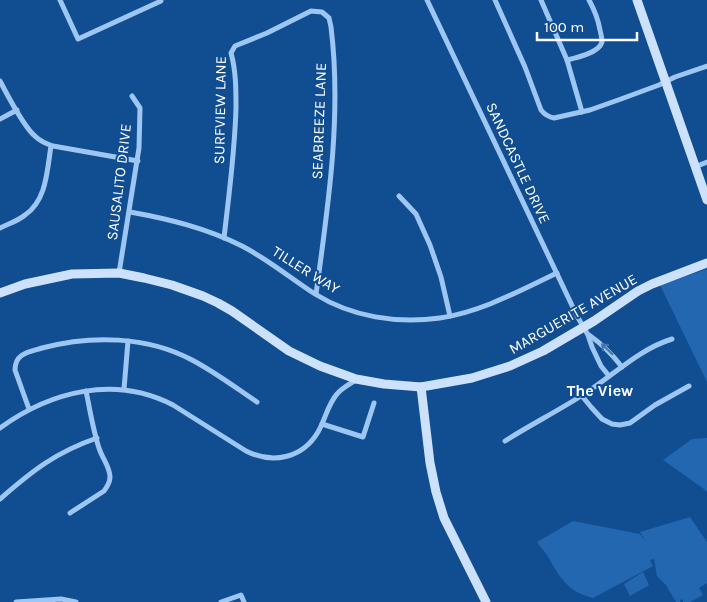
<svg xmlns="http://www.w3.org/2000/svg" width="707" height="602" font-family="Karla,sans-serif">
  <rect width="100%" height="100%" fill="#114d91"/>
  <g fill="#2367b1">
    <polygon points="707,269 707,382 660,285"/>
    <polygon points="707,438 707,492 704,489 663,460 692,439"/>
    <path d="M690,517l17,25v41l-8,5 4,7 -13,7h-7v-2l-2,-1 -1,3h-4l-10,-17 -9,-9 -3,-17 -4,1 3,6 -60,32c-7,-2 -16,-5 -22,-10 -11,-9 -17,-21 -24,-33 -3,-4 -7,-9 -10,-13l36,-21 67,13 6,8 -6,-10z"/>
    <polygon points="643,572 649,585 630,596 624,584"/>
  </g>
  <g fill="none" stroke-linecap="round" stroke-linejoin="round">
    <g stroke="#9dc6f2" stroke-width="5">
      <polyline points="60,0 78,39 161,1 161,0"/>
      <polyline points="427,0 577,316 588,335 592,347 601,366 609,376"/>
      <path d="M495,0l30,67 16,43c4,5 7,7 13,8l36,-8 31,-11 38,-14 16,-8 32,-11"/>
      <polyline points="541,0 567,60 582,112"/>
      <path d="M567,60c9,-2 32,-7 35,-18 0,-3 -1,-8 -2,-12 -2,-12 -5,-19 -11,-30"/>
      <path d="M0,81c8,15 24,47 36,56 5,5 11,7 17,9l85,15"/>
      <polyline points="0,119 17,110"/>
      <polyline points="695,167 707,162"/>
      <polyline points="399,196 416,214 430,245 441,277 450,316"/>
      <path d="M130,212c39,7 76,16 112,34 27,14 48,32 73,48 37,23 82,30 125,24 41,-6 79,-27 117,-45"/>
      <path d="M0,228c8,-4 18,-7 25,-13 22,-15 22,-45 26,-69"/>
      <path d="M224,238c5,-44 11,-87 12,-131 0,-18 0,-36 -5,-54l4,-7 32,-13 44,-22 11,1 7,6 2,9c11,88 -3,180 -15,267"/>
      <polyline points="119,273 139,148 140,108 132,96"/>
      <path d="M589,335c13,9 23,19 33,32"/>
      <polyline points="124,389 128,341"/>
      <polyline points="582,396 591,407 602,419 612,424 620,425 630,423 655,405 689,386"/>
      <path d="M29,409l-14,-39c0,-17 14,-18 27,-22 49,-13 105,-12 150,12 23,12 44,28 65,42"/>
      <polyline points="322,424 363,437 374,403"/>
      <path d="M0,428c51,-37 115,-53 173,-23l73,46c26,13 56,8 72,-19 7,-12 10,-28 19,-38 5,-6 13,-10 19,-14"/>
      <path d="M505,441c25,-16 51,-29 76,-45 31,-19 56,-46 91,-57"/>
      <path d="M0,499c32,-28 56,-47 97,-61"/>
      <path d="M70,513l34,-22c3,-4 6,-9 6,-14 0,-10 -8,-19 -11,-29 -6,-18 -9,-38 -13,-57"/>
      <polyline points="16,602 61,599 76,602"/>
      <polyline points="221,602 241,595 244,602"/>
    </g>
    <g stroke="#cce2fc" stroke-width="9">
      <polyline points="637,0 707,200"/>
      <polyline points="0,293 25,284 72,274 119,273 144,278 172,285 203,296 218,303 232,311 289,351 320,366 356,379 384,384 421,387 472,378 510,366 543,351 594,321 638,291 652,284 707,263"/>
      <polyline points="421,387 430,463 436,492 444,518 486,602"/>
    </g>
  </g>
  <defs><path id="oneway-shaft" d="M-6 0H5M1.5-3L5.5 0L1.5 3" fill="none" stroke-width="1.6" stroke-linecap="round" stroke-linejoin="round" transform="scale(1.25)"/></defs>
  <use stroke="#4277b3" href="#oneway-shaft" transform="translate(607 349) rotate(-136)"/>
  <g text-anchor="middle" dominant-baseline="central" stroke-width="4" stroke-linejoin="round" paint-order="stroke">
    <g font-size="15" fill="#fff" stroke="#114d91">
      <text transform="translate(220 110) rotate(-89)">SURFVIEW LANE</text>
      <text transform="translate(319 121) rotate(-88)">SEABREEZE LANE</text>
      <text transform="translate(518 163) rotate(65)">SANDCASTLE DRIVE</text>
      <text transform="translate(119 182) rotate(-83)">SAUSALITO DRIVE</text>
      <text transform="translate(306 270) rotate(32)">TILLER WAY</text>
      <text transform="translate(573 314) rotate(-30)">MARGUERITE AVENUE</text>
    </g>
    <g font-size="16" font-weight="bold" fill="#fff" stroke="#114d91">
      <text x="600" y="390">The View</text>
    </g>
  </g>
  <path d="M537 32v8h100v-8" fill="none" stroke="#ffffff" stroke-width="2.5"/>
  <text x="544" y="32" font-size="15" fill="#ffffff" stroke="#114d91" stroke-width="4" paint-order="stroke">100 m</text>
</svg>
